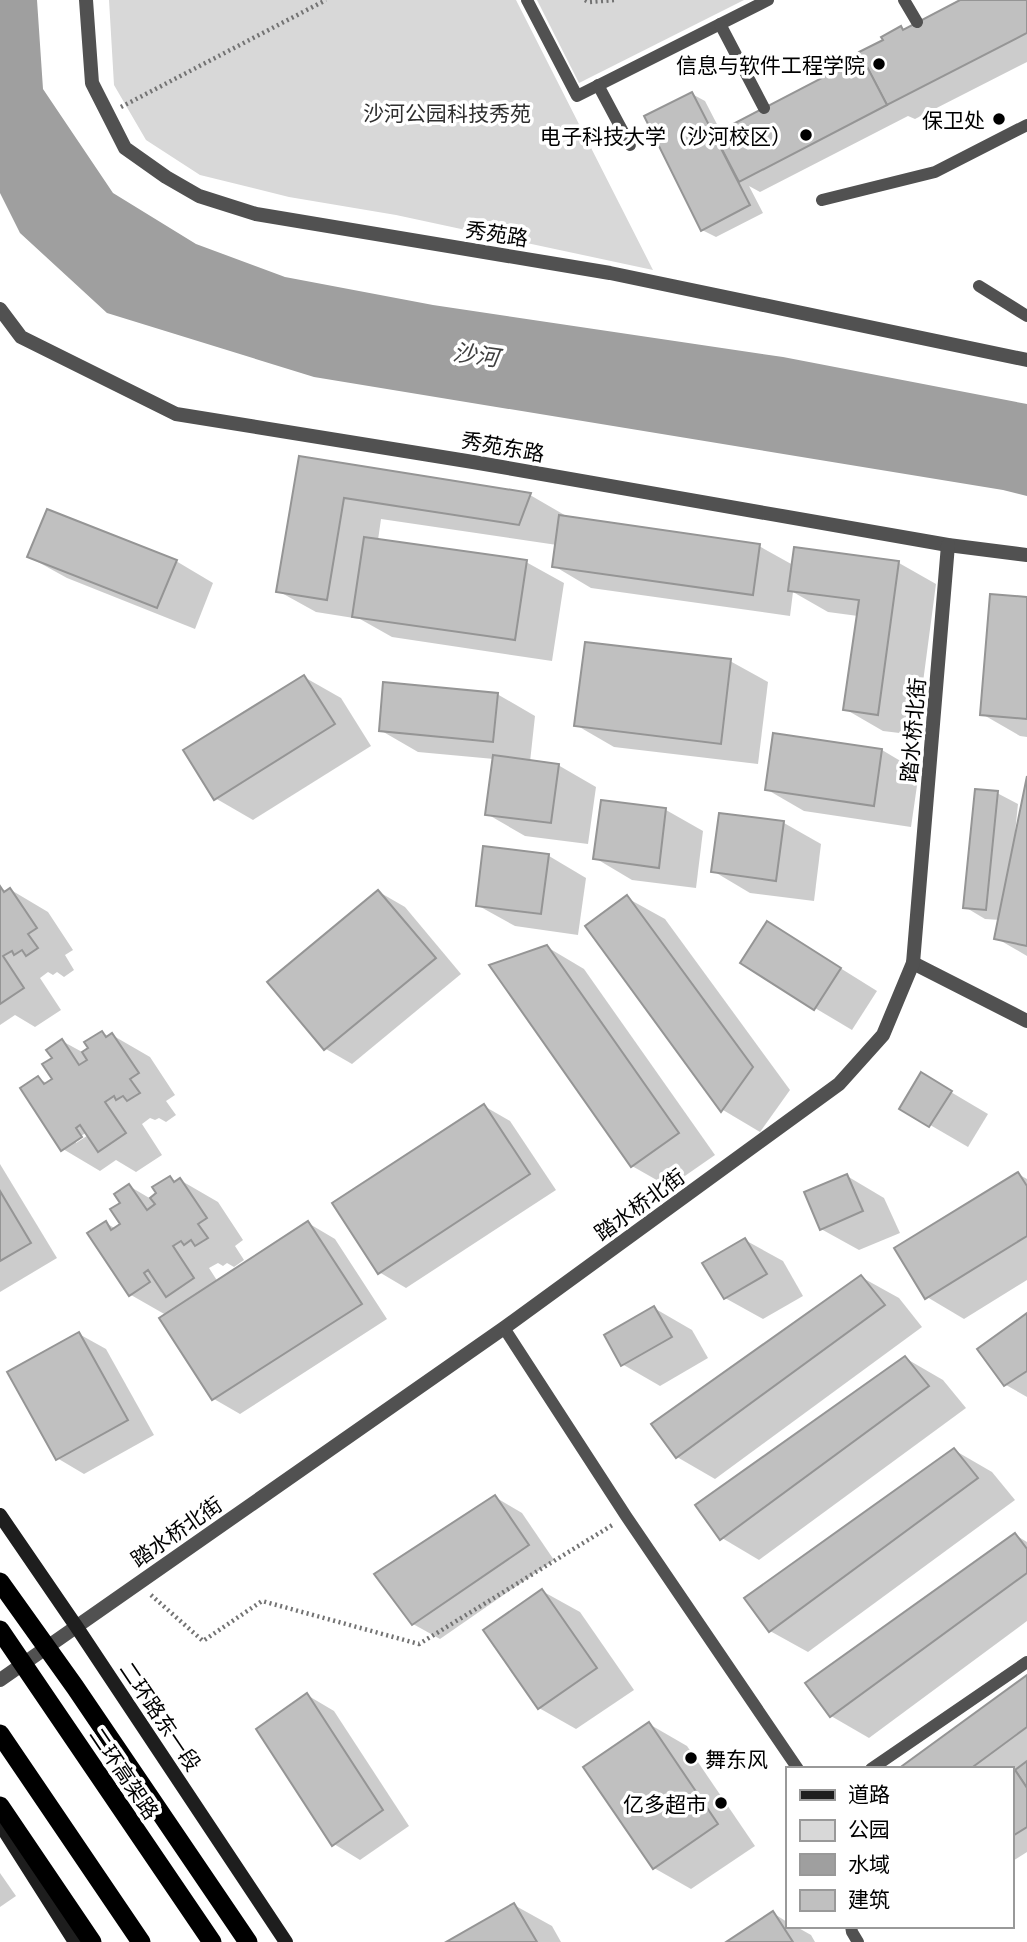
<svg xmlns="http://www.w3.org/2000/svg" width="1027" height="1942" font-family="'Exo 2','Noto Sans SC',sans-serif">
  <rect width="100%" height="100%" fill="#fff"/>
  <g fill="#d8d8d8">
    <polygon points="109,0 516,0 653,270 396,215 289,197 200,175 146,140 114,85"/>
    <polygon points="537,0 744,0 579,83"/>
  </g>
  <polygon fill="#9f9f9f" points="0,0 37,0 43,89 113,193 196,244 285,277 433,305 783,357 1027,404 1027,496 1003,490 314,377 107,313 20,233 0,193"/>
  <g fill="#0003" fill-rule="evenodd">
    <polygon points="964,0 1027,0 1027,62 915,119 908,116 760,192 749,186 763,213 716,237 702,230 692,94 705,101 721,132 862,59 901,28 905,30"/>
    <polygon points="300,458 530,495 568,517 759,546 793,565 796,549 899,563 936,584 916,735 883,731 845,709 858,616 828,612 793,592 790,616 591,588 554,566 557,545 381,519 378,540 526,562 564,583 552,661 392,637 360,619 316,612 278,591"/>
    <polygon points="29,557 176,561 213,583 195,629 67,578"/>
    <polygon points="1027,599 1027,737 1020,736 982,714"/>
    <polygon points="730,661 768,682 758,764 614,747 576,725"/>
    <polygon points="304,677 341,698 371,746 253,820 215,798"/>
    <polygon points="497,694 535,716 530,762 558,765 596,787 588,844 525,836 487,814 494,759 418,752 380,730"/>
    <polygon points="775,735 882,750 919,772 911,827 804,811 766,789"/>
    <polygon points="1027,785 1027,956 996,938 1000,920 985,919 965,907 997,793 1018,804 1015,833 1017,833"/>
    <polygon points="666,810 703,831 696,888 632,880 595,858"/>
    <polygon points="784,823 821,844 814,901 750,893 713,871"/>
    <polygon points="549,856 586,878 578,935 515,926 477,905"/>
    <polygon points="0,888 8,892 11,890 48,912 73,950 65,955 74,970 64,977 57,972 53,975 48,972 40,978 61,1010 35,1027 15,1015 0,1025"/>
    <polygon points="379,892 405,907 461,974 352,1064 326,1049 270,982"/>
    <polygon points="627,898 665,919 790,1090 760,1132 723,1110 588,926"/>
    <polygon points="768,923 877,991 852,1030 815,1008"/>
    <polygon points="547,947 584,969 715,1155 669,1187 632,1166"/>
    <path d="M102,1033l8,4 2,-2 38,22 25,38 -9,6 10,14 -10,7 -7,-4 -4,2 -5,-2 -8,6 20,31 -26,17 -20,-12 -16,11 -37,-22 -25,-71 10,6 7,-5 -1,-20 8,-18 22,12zM89,1131l1,3 -14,9v-4z"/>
    <polygon points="922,1075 988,1114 968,1147 901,1108"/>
    <polygon points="484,1106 510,1121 556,1190 406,1288 379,1272"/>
    <polygon points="0,1164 57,1258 0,1292"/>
    <polygon points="1018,1174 1027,1179 1027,1280 964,1319 927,1297"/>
    <polygon points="847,1176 884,1198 900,1233 859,1250 821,1229"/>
    <polygon points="170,1178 177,1182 180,1180 218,1202 243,1240 235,1246 244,1260 234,1267 227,1263 223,1266 218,1263 209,1268 218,1282 308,1223 335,1239 387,1319 240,1414 214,1399 161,1319 166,1315 131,1295 106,1223 116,1229 122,1225 122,1204 129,1186 151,1199"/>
    <polygon points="745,1240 783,1261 803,1296 763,1319 725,1298"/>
    <polygon points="861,1277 899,1298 922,1327 715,1479 677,1457 654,1425"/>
    <polygon points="654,1308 692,1330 708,1358 660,1386 622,1364"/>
    <polygon points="1027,1315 1027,1397 1006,1385"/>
    <polygon points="79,1334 106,1349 154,1435 84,1474 57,1458"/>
    <polygon points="905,1358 943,1380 966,1408 759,1560 722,1538"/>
    <polygon points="954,1450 992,1472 1015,1500 808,1652 770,1631"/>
    <polygon points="495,1497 522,1513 554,1560 440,1639 413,1624"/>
    <polygon points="1015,1535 1027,1542 1027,1621 869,1738 831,1716"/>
    <polygon points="542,1591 580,1612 634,1690 576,1729 539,1708"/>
    <polygon points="1027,1677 1027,1852 1011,1862 1011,1769 901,1769"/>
    <polygon points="307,1695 334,1711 409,1826 360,1860 334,1844"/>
    <polygon points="649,1724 687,1746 755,1846 691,1889 654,1868"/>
    <polygon points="0,1873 16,1896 0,1907"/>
    <polygon points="514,1905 552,1926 561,1942 449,1942"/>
    <polygon points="773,1913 787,1922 787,1926 795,1926 811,1935 815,1942 730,1942"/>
  </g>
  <g fill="#c0c0c0" stroke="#959595" stroke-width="2">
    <polygon points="960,0 1027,0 1027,33 887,105 859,52 883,40 881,37 901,26 903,30"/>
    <polygon points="862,57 887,105 739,182 714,134"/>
    <polygon points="692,92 750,205 701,231 644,116"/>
    <polygon points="299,456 531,493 519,525 344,498 327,600 276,592"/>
    <polygon points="47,509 177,560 157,608 27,557"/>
    <polygon points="559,515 760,544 753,595 552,567"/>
    <polygon points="364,537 527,560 515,640 352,617"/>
    <polygon points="794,547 899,561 878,715 843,710 859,600 788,591"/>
    <polygon points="990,594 1027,597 1027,719 980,715"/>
    <polygon points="585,642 731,659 721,744 574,726"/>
    <polygon points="304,675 335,724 214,800 183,750"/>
    <polygon points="383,682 498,693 493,742 379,731"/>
    <polygon points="773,733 882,749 874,806 765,790"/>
    <polygon points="493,755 559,764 551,823 485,815"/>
    <polygon points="1027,776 1027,946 994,939"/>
    <polygon points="975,789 998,791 986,910 963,908"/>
    <polygon points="601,800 666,808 659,868 593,859"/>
    <polygon points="719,813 784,821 776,881 711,872"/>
    <polygon points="483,846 549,854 541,914 476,906"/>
    <polygon points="0,886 4,892 10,888 37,928 28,934 38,948 26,956 22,950 14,955 12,951 3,956 24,988 0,1004"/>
    <polygon points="378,890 436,958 324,1050 267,982"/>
    <polygon points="627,895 753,1067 721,1112 585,926"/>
    <polygon points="767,921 841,968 814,1010 740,963"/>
    <polygon points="547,945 679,1133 631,1167 489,965"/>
    <polygon points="102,1031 106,1037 112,1033 139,1073 130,1079 140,1093 127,1101 123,1096 116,1100 114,1096 105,1102 126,1133 98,1152 80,1125 76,1128 82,1137 61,1151 20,1088 38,1076 44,1084 52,1079 42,1064 52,1058 46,1050 62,1039 79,1065 87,1060 82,1052 88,1048 84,1042"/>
    <polygon points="921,1072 952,1091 929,1127 899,1109"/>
    <polygon points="484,1104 530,1174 378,1274 332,1203"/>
    <polygon points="1018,1172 1027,1186 1027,1236 925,1299 894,1248"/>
    <polygon points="847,1174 863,1211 820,1230 804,1192"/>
    <polygon points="170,1176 174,1182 180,1178 207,1218 198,1224 208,1238 195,1246 191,1240 184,1245 181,1241 173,1246 194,1278 166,1297 148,1270 144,1273 150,1282 129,1296 87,1233 106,1221 111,1230 120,1224 110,1209 120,1203 114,1194 129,1184 147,1210 155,1204 150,1198 156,1193 152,1187"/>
    <polygon points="0,1191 31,1243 0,1261"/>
    <polygon points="308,1221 362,1304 212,1400 159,1318"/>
    <polygon points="745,1238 767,1274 724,1299 702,1263"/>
    <polygon points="861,1275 885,1305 676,1458 651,1424"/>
    <polygon points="654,1306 672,1337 621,1366 604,1335"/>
    <polygon points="1027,1313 1027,1371 1004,1386 977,1349"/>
    <polygon points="79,1332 128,1420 56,1460 7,1372"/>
    <polygon points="905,1356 929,1386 720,1540 695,1505"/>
    <polygon points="954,1448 978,1478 769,1632 744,1598"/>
    <polygon points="495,1495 529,1545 412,1625 374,1574"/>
    <polygon points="1015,1533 1027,1549 1027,1573 830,1717 805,1683"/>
    <polygon points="542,1589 597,1668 538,1709 483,1630"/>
    <polygon points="1027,1675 1027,1727 970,1769 898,1769"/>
    <polygon points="307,1693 383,1810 332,1846 256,1729"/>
    <polygon points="649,1722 718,1824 653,1869 583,1767"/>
    <polygon points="1027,1761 1027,1788 1015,1770"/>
    <polygon points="1015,1770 1027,1788 1027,1827 1011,1837 1011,1772"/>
    <polygon points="514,1903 537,1942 446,1942"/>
    <polygon points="773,1911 793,1942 726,1942"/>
  </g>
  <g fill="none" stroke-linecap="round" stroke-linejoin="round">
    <g stroke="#737373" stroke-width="4.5" stroke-dasharray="2 3.5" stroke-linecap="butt">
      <polyline points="585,0 589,2 615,0"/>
      <polyline points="121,107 326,0"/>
      <polyline points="151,1595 203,1641 262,1601 419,1644 614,1524"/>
    </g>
    <g stroke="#515151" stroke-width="12">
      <polyline points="527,0 577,96 768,0"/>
      <polyline points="904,0 917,22"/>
      <polyline points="720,24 764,108"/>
      <polyline points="598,85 630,145"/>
      <polyline points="822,200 935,172 1027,125"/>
      <polyline points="979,286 1027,316"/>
      <polyline points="504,1328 626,1516 798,1769"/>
      <polyline points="871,1769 1027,1662"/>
      <polyline points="851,1926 852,1932 858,1942"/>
    </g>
    <g stroke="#515151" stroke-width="14">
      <polyline points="86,0 92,83 125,148 166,177 199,196 256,214 610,273 1027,360"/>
      <polyline points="0,309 21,337 176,414 473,462 948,545 1027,555"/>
      <polyline points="913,963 1027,1021"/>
      <polyline points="0,1680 504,1328 839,1084 883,1035 913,963 948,545"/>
    </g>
    <g stroke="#1e1e1e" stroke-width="14">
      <polyline points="0,1515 76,1626 286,1942"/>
      <polyline points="0,1824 75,1942"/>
    </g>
    <g stroke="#000" stroke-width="19">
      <polyline points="0,1582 75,1687 248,1942"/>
      <polyline points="0,1630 212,1942"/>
      <polyline points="0,1734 141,1942"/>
      <polyline points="0,1806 92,1942"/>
    </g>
  </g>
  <g fill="#000" stroke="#fff" stroke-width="2.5">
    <circle cx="879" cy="64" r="7"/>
    <circle cx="999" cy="119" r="7"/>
    <circle cx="806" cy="135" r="7"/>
    <circle cx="691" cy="1758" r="7"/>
    <circle cx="721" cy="1803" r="7"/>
  </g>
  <g text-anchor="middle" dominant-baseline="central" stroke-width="7" stroke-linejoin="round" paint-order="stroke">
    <g font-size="21" fill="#000" stroke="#fff" text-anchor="end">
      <text x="865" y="64">信息与软件工程学院</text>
      <text x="985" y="119">保卫处</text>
      <text x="792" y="135">电子科技大学（沙河校区）</text>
      <text x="705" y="1758" text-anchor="start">舞东风</text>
      <text x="707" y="1803">亿多超市</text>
    </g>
    <g font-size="21" fill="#2f2f2f" stroke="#fff">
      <text x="447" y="112">沙河公园科技秀苑</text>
    </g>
    <g font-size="21" fill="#000" stroke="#fff">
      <text transform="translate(497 233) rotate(9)">秀苑路</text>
      <text transform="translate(503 446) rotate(10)">秀苑东路</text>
      <text transform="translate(912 730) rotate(-85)">踏水桥北街</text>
      <text transform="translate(639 1204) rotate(-36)">踏水桥北街</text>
      <text transform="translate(176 1531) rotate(-35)">踏水桥北街</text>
      <text transform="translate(161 1716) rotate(56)">二环路东一段</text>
      <text transform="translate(125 1773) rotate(56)">二环高架路</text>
    </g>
    <g font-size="23" font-style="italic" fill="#404040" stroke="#fff">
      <text transform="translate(476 354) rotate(8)">沙河</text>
    </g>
  </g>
  <rect x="786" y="1767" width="228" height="161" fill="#ffffff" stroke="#999999" stroke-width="2"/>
  <rect x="800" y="1790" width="35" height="10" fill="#1e1e1e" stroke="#999999" stroke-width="2"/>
  <text x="848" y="1802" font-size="21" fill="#000000">道路</text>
  <rect x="800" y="1820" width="35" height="21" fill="#d8d8d8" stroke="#999999" stroke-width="2"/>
  <text x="848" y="1837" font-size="21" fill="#000000">公园</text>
  <rect x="800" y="1854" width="35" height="21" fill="#9f9f9f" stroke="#999999" stroke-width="2"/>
  <text x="848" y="1872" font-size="21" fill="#000000">水域</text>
  <rect x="800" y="1890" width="35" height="21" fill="#c0c0c0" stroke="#999999" stroke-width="2"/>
  <text x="848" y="1907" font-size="21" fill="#000000">建筑</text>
</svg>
